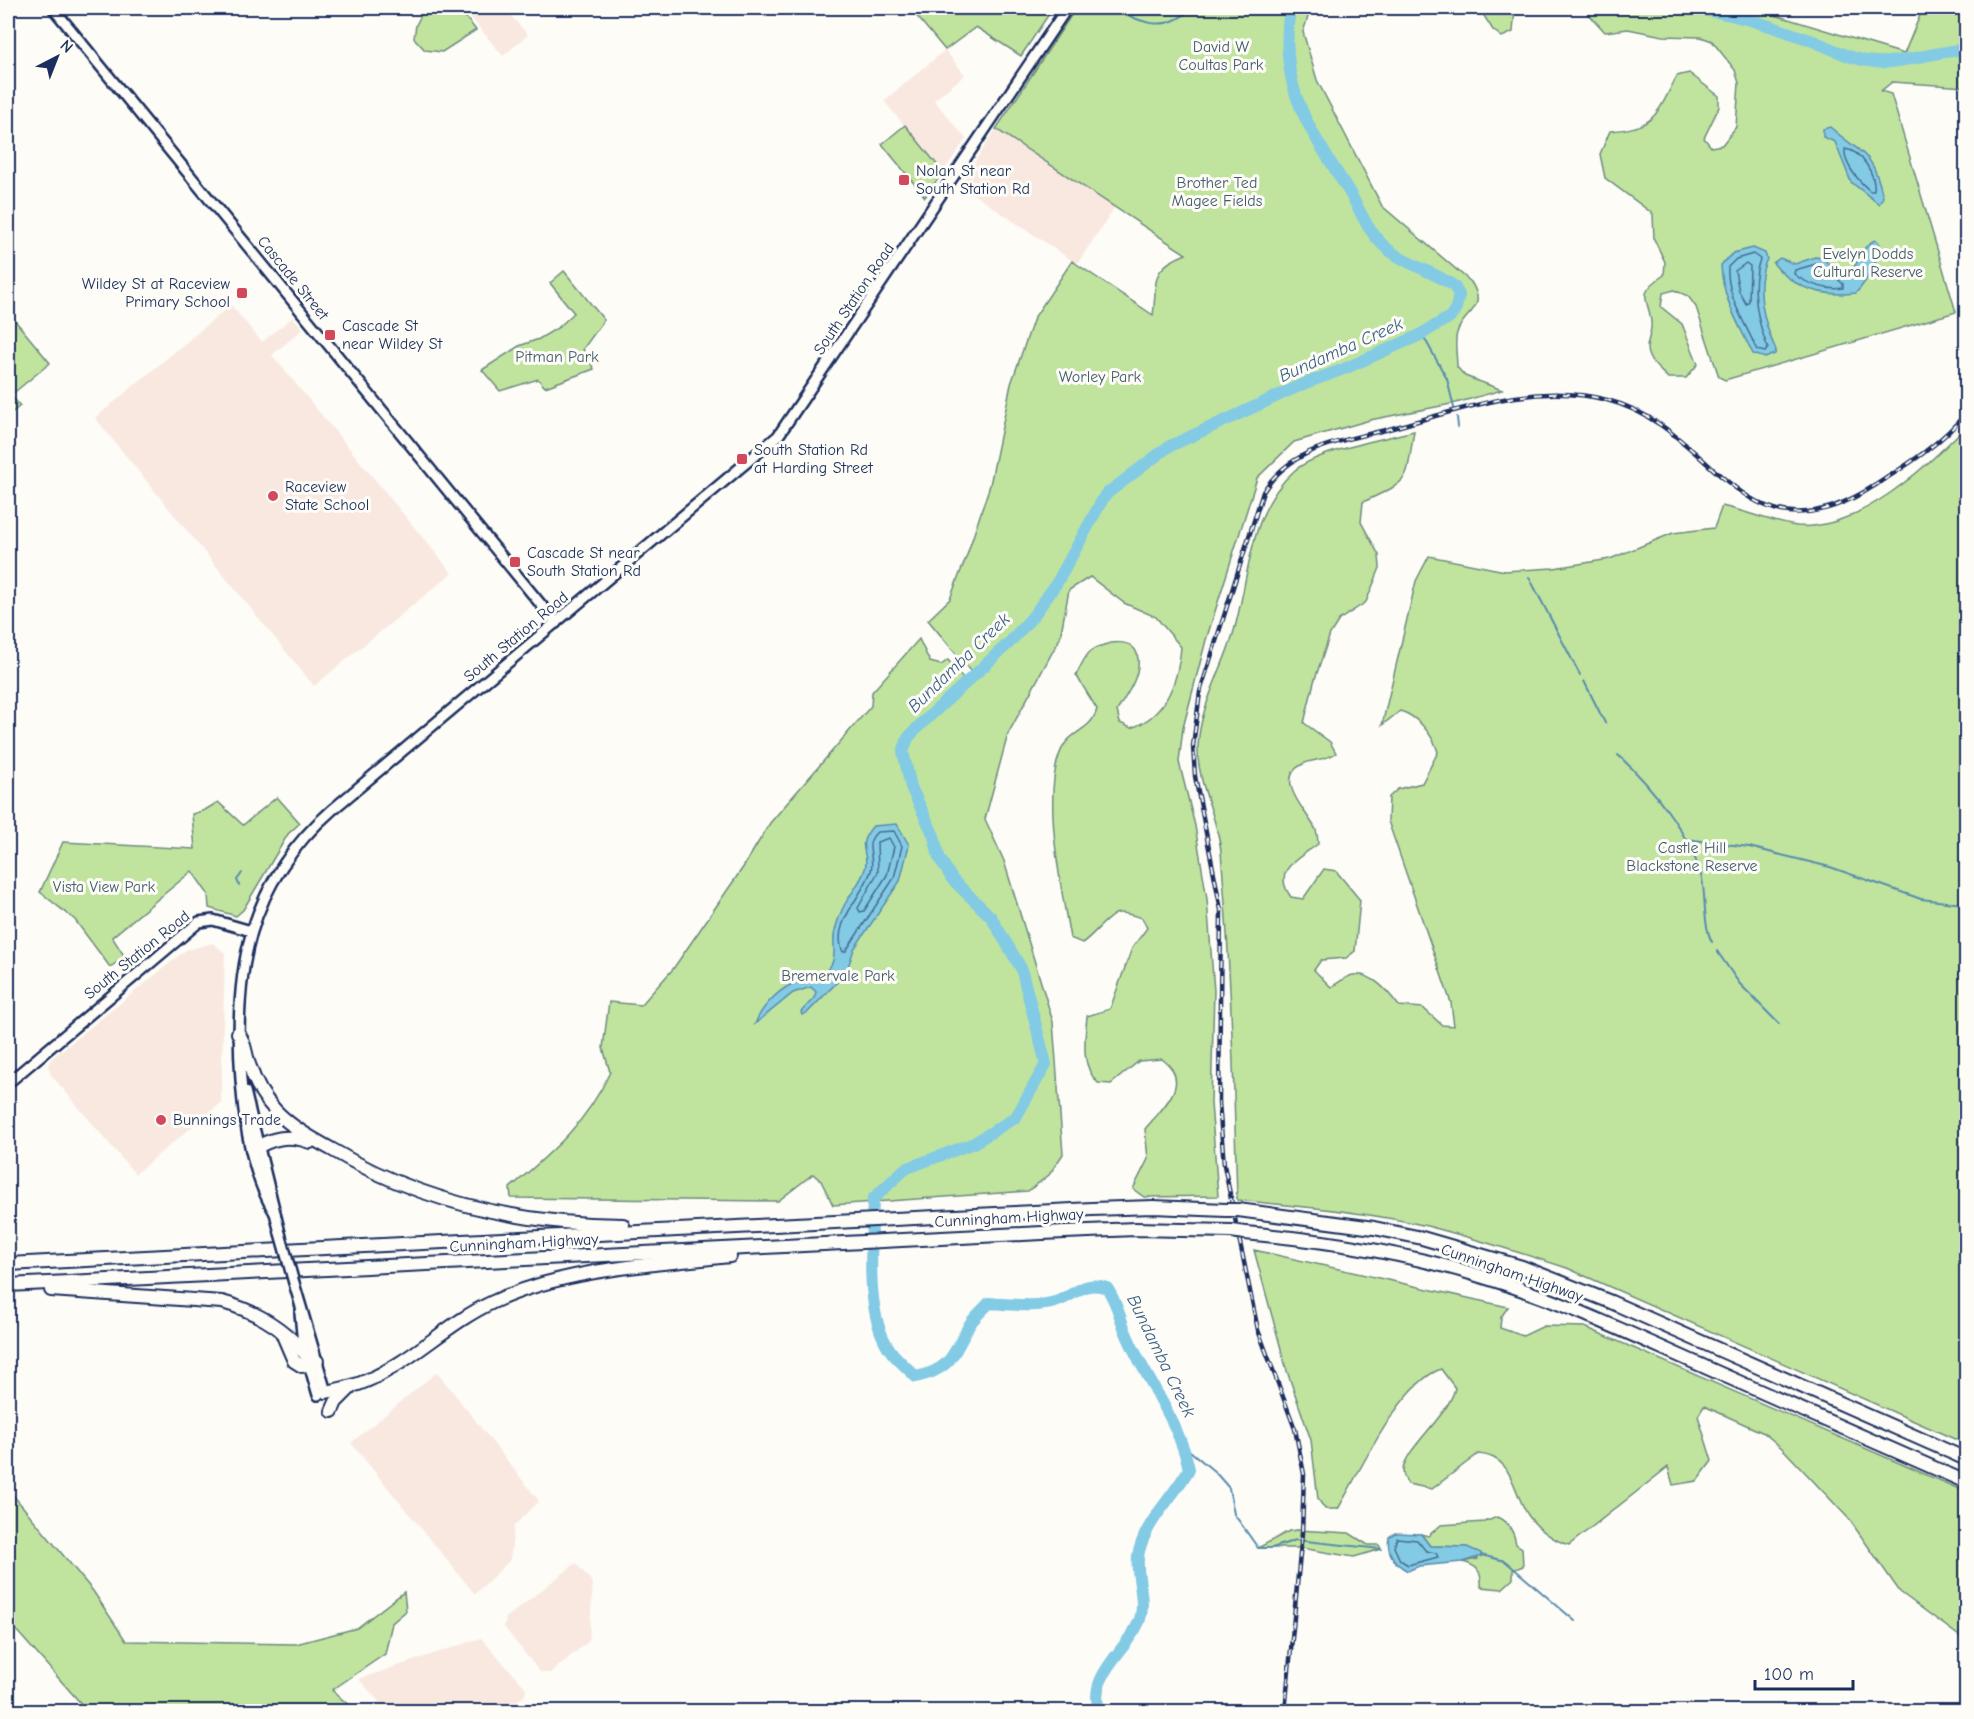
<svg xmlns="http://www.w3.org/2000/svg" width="1974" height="1719" font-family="'Comic Neue',sans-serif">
  <rect width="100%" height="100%" fill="#fdfcf7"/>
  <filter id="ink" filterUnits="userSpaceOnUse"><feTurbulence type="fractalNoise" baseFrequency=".0167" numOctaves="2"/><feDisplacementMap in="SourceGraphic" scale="12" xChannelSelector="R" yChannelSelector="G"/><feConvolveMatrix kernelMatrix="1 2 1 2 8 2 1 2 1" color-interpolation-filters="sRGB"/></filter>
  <g filter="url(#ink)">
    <g fill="#f9e8e0">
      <polygon points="463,8 511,8 507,11 528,35 503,56"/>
      <polygon points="945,50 965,75 934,100 966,139 943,172 884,101"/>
      <polygon points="996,129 1115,207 1077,264 960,185"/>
      <polygon points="231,305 262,342 293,317 303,329 272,355 452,573 314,686 95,418"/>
      <polygon points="213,943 225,953 221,1103 135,1174 51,1075 48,1067 50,1060 186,950"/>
      <polygon points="437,1372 539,1501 514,1526 510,1560 475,1594 351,1443"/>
      <polygon points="576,1563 593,1583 589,1641 550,1673 540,1672 504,1627 506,1618"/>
      <polygon points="481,1638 526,1688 525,1695 504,1711 387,1711 359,1679"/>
    </g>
    <g fill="#c0e49e" stroke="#6e8a7e" stroke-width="1.5">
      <polygon points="425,8 458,8 476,30 442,52 425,50 414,38 416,25"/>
      <polygon points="910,8 1053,8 1021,56 976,27 945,50"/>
      <path d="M1076,8h235l-8,24 14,48 65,126 89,76c18,28 -8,29 -14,51 -3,9 0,24 0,34l8,9 37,14 -46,13 -86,17 -76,22 -37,36 -51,162 -23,88 -4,34 16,64 12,73 7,92 -3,112 7,93 -74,1 -11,-8 15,-30 -3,-30c17,-21 49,-47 17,-70l-23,2 -28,23 -13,-1c-18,-18 -13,-43 -11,-67l23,-7 22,-61 15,-20 -5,-10c-7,-2 -17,-6 -24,-5 -10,2 -25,23 -36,30l-12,-5c-8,-47 -31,-152 -6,-193 10,-16 27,-14 33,-36l-21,-34c4,-7 9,-20 15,-24 13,-9 45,-16 47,8 2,19 -12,36 -21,52l3,12 11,5c35,-12 47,-47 50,-81l-25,-30 -32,-14 -34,-26 -21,13 -9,48 -52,96 -23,85 19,42 49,161 10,132 -14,21 -21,16 -195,14 -12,-24 -8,-7 -35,27 -267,-3 -1,-10c41,-35 77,-65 100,-116l-7,-24 6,-46 32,3 32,-36 71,-103 26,-43 101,-117 1,-14 47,-53 11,23 11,3 7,-5 16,20 7,-8 -43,-52 22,-21 17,-44 23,-70 21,-101 23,-66 38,-57 81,54c5,-34 -5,-46 33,-61l-190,-125z"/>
      <polygon points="1479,8 1515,8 1513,32 1502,37 1493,30"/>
      <path d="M1583,8h169l152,46 19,-46h43v79l-74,-5 -11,9 10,3 65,218 -231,68 -6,-3 -23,-70 -8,-11 -14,-6 -11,3 -2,14 21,17 16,40 -12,14h-18c-6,-6 -16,-14 -19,-21 -5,-11 1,-18 2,-29 2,-27 -20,-31 13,-53l1,-13 -11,-23 -1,-25 -48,-36 -5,-24 10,-23c47,-3 47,-18 67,-55l12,-3 30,23v11l-15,31 7,9 11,-2 14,-18 3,-44 -4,-13 -23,-29 -11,-4 -38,-1 -35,-7 -23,3z"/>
      <polygon points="905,125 943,172 925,197 882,144"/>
      <polygon points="564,271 604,320 583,349 594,369 545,387 538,379 500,391 482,370 519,346 539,339 559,327 574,313 550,283"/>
      <polygon points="8,312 50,363 11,395 20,406 8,416"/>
      <path d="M1966,426v1018l-399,-176c-46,-15 -93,-30 -140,-42 -62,-15 -127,-19 -190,-26 -3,-116 -6,-232 -16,-348 -3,-36 -25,-69 -23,-106 2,-40 24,-75 35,-112 17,-55 14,-121 61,-163 23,-20 89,-32 120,-40 -9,53 -1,48 -51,71l-2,20 18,33 1,13 -14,34 -27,18 -9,14 -16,48 -10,41 26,19 6,11c-13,9 -24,5 -35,12 -28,15 8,49 15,65 1,4 2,10 2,14 -20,15 -47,26 -27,53l12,2 21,-30 12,2 24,29 -5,51 -9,7 -25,2 -7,10 17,17c6,-3 15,-11 22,-12 20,-3 36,18 46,31l24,2 19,17 12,1 -3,-23 -63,-182 1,-24 9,-8 24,-6 16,-31c-5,-17 -20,-36 -38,-41l-18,14 34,-144 13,-25 76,15 49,-3 56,-9 63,-26 41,-5 8,-22c24,5 52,17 75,20 60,6 131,-60 169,-100z"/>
      <polygon points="277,797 300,823 288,834 243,910 236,916 209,908 208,894 192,871 112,937 125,957 110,967 75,920 40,892 63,842 195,849 192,814 205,810 218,802 243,825"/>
      <path d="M1254,1250l254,57 -7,10 -1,11 23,8 21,-10 41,1 381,165v149l-66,-49 -51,-73 -66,-70 -19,-16 -60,-27 -6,10 14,45 -15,20 -24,4 -5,-18 -99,78c-15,-4 -32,-17 -41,-30 -16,-24 -14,-59 -50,-61l-46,35 -24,-5c-2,-3 -5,-9 -5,-13 0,-21 46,-55 52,-83l-14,-19c-41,14 -81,102 -103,140h-13l-7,-10 -7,-59 -24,-69z"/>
      <polygon points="8,1489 93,1591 126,1641 296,1644 357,1628 404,1592 406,1611 392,1623 385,1654 332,1690 355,1711 79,1711 84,1707 8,1621"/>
      <path d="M1497,1517c12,5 17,15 19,27l6,4 1,18 -10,4v9l-11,10 -21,-2c1,-16 -4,-22 -19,-25l16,-3 -11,-12 -37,-1 -9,-12 7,2 13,-11 44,-3z"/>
      <polygon points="1297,1530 1349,1533 1368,1545 1379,1545 1381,1549 1354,1557 1301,1548 1258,1548 1289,1531"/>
    </g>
    <g fill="#83cae4" stroke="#598cae" stroke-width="1.5">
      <path d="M1830,127c34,30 42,22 53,70l-4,7 -28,-22 -16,-40 -12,-5v-8z"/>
      <path d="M1875,240l4,3c1,17 -12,38 -23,50 -32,4 -62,-4 -83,-30l7,-5 15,6 20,-7 7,1 23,20c14,-10 14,-31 30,-38z"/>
      <path d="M1753,248l12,5 2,6c-13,27 -3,65 9,91l-1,4 -10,4 -12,-4c-14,-29 -31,-56 -32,-89l12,-12z"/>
      <path d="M897,824l12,21 -9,36 -46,68 -8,24 -39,40 -5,2 -1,-3 13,-14 2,-6 -5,-5 -18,6 -38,31c6,-16 21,-32 37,-40 13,-7 33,-6 40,-21 4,-9 1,-17 2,-27 1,-8 5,-19 8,-26 6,-14 19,-27 23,-41 5,-19 -11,-21 8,-43z"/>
      <path d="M1395,1533l26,1 9,12 37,1 14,6 1,3 -20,6 -43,4 -11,5c-14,-7 -22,-19 -19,-34z"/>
    </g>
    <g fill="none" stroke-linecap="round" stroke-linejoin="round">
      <g stroke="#456d94" stroke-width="1.5">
        <path d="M1845,149c17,2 31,26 29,42h-4c-11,-10 -27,-26 -25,-42z"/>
        <path d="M1753,254l7,5c-10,27 -3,62 8,89l-3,4 -8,-2c-11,-26 -31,-54 -29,-83l8,-8z"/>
        <polygon points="1746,263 1750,266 1749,301 1746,304 1739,291 1735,271"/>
        <path d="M1816,264l9,3 18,17v4c-15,3 -37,-4 -49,-14l1,-4z"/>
        <path d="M894,831l8,15 -8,32 -48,73 -3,1c-13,-28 20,-56 28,-81 4,-16 -8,-26 6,-39z"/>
        <polygon points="889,838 894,847 887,875 864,911 860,912 858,908 878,872 877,842"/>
        <polygon points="1397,1538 1417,1540 1426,1551 1436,1553 1438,1557 1408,1565 1400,1560 1394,1547"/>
      </g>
      <g stroke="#598cae" stroke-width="2">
        <path d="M1113,8c30,15 52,26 79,0"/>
        <polyline points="1421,332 1447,379 1454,408"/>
        <polyline points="1457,417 1458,427"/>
        <polyline points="1529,577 1580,675"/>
        <polyline points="1584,681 1605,723"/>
        <path d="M1618,755c33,30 73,80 84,124 4,20 1,46 10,63"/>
        <polyline points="1686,839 1749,847 1830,867 1921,899 1963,904"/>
        <polyline points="239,885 237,880 242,873"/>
        <polyline points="1717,951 1739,983 1779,1024"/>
        <polyline points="1184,1446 1215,1472 1229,1488 1234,1514 1258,1548 1272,1548 1296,1540 1381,1549"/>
        <polyline points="1481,1555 1505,1561 1575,1621"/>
      </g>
      <g stroke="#83cae4" stroke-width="12">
        <path d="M1690,8c44,5 78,17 120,32 23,8 40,20 65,22 32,2 61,-12 91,-12"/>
        <path d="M1100,1712c-14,-35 25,-60 38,-88 11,-23 -5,-50 1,-73 9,-33 34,-53 50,-82 -10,-48 -43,-89 -62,-134 -7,-16 -10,-33 -20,-47 -23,-9 -32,8 -52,14 -20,6 -45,2 -66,1 -6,7 -14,13 -19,21 -17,29 -17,45 -54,53 -8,-9 -19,-17 -26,-27 -26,-36 -18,-108 -17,-151l32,-30 69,-26 42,-26 30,-53 -25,-96 -30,-51 -39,-38 -13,-22 -5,-21 -23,-49 -8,-35 5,-14 12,-13 90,-83 24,-27 24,-34 47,-86 63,-48 133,-62 43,-16 74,-33 32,-19 6,-9 3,-13 -5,-9c-22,-16 -52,-22 -72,-42 -16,-15 -22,-35 -34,-54 -40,-64 -70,-102 -58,-182"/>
      </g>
      <g stroke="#1b2f5e" stroke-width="14">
        <g id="secondary">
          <polyline points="53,8 556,623"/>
          <polyline points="8,1083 199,922 213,920 251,931"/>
          <polyline points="245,1091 280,1233"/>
          <path d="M275,1213c-23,-36 -31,-91 -34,-133 -8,-107 6,-196 91,-270l446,-374 289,-428"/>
          <polyline points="294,1283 326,1392"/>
          <polyline points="300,1313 303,1344 318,1395"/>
        </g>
      </g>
      <g stroke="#1b2f5e" stroke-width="16">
        <g id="highway">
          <path d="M238,1033c8,10 7,22 12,34 5,16 14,31 25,43 16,17 36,28 56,39 89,53 188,75 292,76"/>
          <path d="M252,1150c20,-12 35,-16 58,-8"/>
          <polyline points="1238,1210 1374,1228 1422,1238 1522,1267 1611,1302 1966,1459"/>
          <path d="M1245,1233c79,7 157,19 232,42 79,23 153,59 228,92 87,39 174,77 261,115"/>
          <polyline points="8,1264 1092,1209 1153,1207 1226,1210"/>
          <polyline points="8,1285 1042,1233 1135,1229 1231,1231"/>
          <path d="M51,1290l171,12c34,9 62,26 84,53"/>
          <polyline points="282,1333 294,1361 302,1366 317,1361"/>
          <path d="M326,1392c14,-3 27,-5 40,-11 46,-19 81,-58 127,-79 73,-34 158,-37 237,-46"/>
          <polyline points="332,1411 336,1402 350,1388"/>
        </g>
      </g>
      <use href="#secondary" stroke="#fdfcf7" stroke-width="9"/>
      <use href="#highway" stroke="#fdfcf7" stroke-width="12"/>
      <g stroke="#1b2f5e" stroke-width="4.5">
        <path id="rail" d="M1285,1712l17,-179 2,-59 -9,-45 -37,-99 -34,-165 -5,-63 2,-192 -26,-134 -2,-30 7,-54 63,-200c28,-45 79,-51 126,-63 72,-19 143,-48 218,-29 111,28 134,171 267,86 33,-21 67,-42 92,-73"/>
      </g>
      <use href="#rail" stroke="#fdfcf7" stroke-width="2" stroke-dasharray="7" stroke-linecap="butt"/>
      <g stroke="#1b2f5e" stroke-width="14" stroke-linecap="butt">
        <polyline id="secondary-bridge" points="280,1233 294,1283"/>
      </g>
      <g stroke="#1b2f5e" stroke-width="16" stroke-linecap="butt">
        <g id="highway-bridge">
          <polyline points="1226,1210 1238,1210"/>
          <polyline points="1231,1231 1245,1233"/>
        </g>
      </g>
      <use href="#secondary-bridge" stroke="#fdfcf7" stroke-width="9"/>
      <use href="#highway-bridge" stroke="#fdfcf7" stroke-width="12"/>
    </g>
  </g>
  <g fill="#d1495b" stroke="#fdfcf7" stroke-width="2">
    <rect x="898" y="174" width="12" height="12" rx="3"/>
    <rect x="236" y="287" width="12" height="12" rx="3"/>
    <rect x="324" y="329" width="12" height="12" rx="3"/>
    <rect x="736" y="453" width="12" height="12" rx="3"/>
    <circle cx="273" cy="496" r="6"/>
    <rect x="509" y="556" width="12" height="12" rx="3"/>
    <circle cx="161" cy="1120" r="6"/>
  </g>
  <g text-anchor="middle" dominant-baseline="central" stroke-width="6" stroke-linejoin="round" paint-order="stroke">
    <g font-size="16" fill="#445c6e" stroke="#fdfcf7">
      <text x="1221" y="47">David W<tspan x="1221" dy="18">Coultas Park</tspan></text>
      <text x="1217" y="183">Brother Ted<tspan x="1217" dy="18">Magee Fields</tspan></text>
      <text x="1868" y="254">Evelyn Dodds<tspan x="1868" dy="18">Cultural Reserve</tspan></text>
      <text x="557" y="357">Pitman Park</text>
      <text x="1100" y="377">Worley Park</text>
      <text x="1692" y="848">Castle Hill<tspan x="1692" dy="18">Blackstone Reserve</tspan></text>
      <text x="104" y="887">Vista View Park</text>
      <text x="838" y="976">Bremervale Park</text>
    </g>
    <g font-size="16" fill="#1b2f5e" stroke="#fdfcf7" text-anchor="start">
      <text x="916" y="171">Nolan St near<tspan x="916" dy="18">South Station Rd</tspan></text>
      <text x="230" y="284" text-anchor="end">Wildey St at Raceview<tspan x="230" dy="18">Primary School</tspan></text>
      <text x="342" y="326">Cascade St<tspan x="342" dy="18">near Wildey St</tspan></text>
      <text x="754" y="450">South Station Rd<tspan x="754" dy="18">at Harding Street</tspan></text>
      <text x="285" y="487">Raceview<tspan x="285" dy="18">State School</tspan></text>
      <text x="527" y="553">Cascade St near<tspan x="527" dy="18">South Station Rd</tspan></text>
      <text x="173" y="1120">Bunnings Trade</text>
    </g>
    <g font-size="16" fill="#1b2f5e" stroke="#fdfcf7">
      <text transform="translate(293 278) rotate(51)">Cascade Street</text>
      <text transform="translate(854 299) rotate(-56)">South Station Road</text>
      <text transform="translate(516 637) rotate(-40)">South Station Road</text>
      <text transform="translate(137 955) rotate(-39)">South Station Road</text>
      <text transform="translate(1009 1218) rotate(-3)">Cunningham Highway</text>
      <text transform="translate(524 1243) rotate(-3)">Cunningham Highway</text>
      <text transform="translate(1512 1273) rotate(19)">Cunningham Highway</text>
    </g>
    <g font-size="18" font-style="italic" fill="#3a5e86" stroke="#fdfcf7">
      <text transform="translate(1341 350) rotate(-24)">Bundamba Creek</text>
      <text transform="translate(959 663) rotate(-44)">Bundamba Creek</text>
      <text transform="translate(1161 1356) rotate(64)">Bundamba Creek</text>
    </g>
  </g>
  <rect width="1974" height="1719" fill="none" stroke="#fdfcf7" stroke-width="30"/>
  <rect x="15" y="15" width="1944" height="1689" fill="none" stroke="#1b2f5e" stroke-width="2" filter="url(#ink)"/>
  <g transform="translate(57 57) rotate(42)" stroke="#fdfcf7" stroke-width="4.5" paint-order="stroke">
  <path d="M0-4.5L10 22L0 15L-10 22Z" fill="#1b2f5e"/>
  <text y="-9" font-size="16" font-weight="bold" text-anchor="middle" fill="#1b2f5e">N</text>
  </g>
  <path d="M1755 1680v9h98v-9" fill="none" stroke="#1b2f5e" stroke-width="3"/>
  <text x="1764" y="1680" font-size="18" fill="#1b2f5e" stroke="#fdfcf7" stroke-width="4.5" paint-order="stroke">100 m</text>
</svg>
